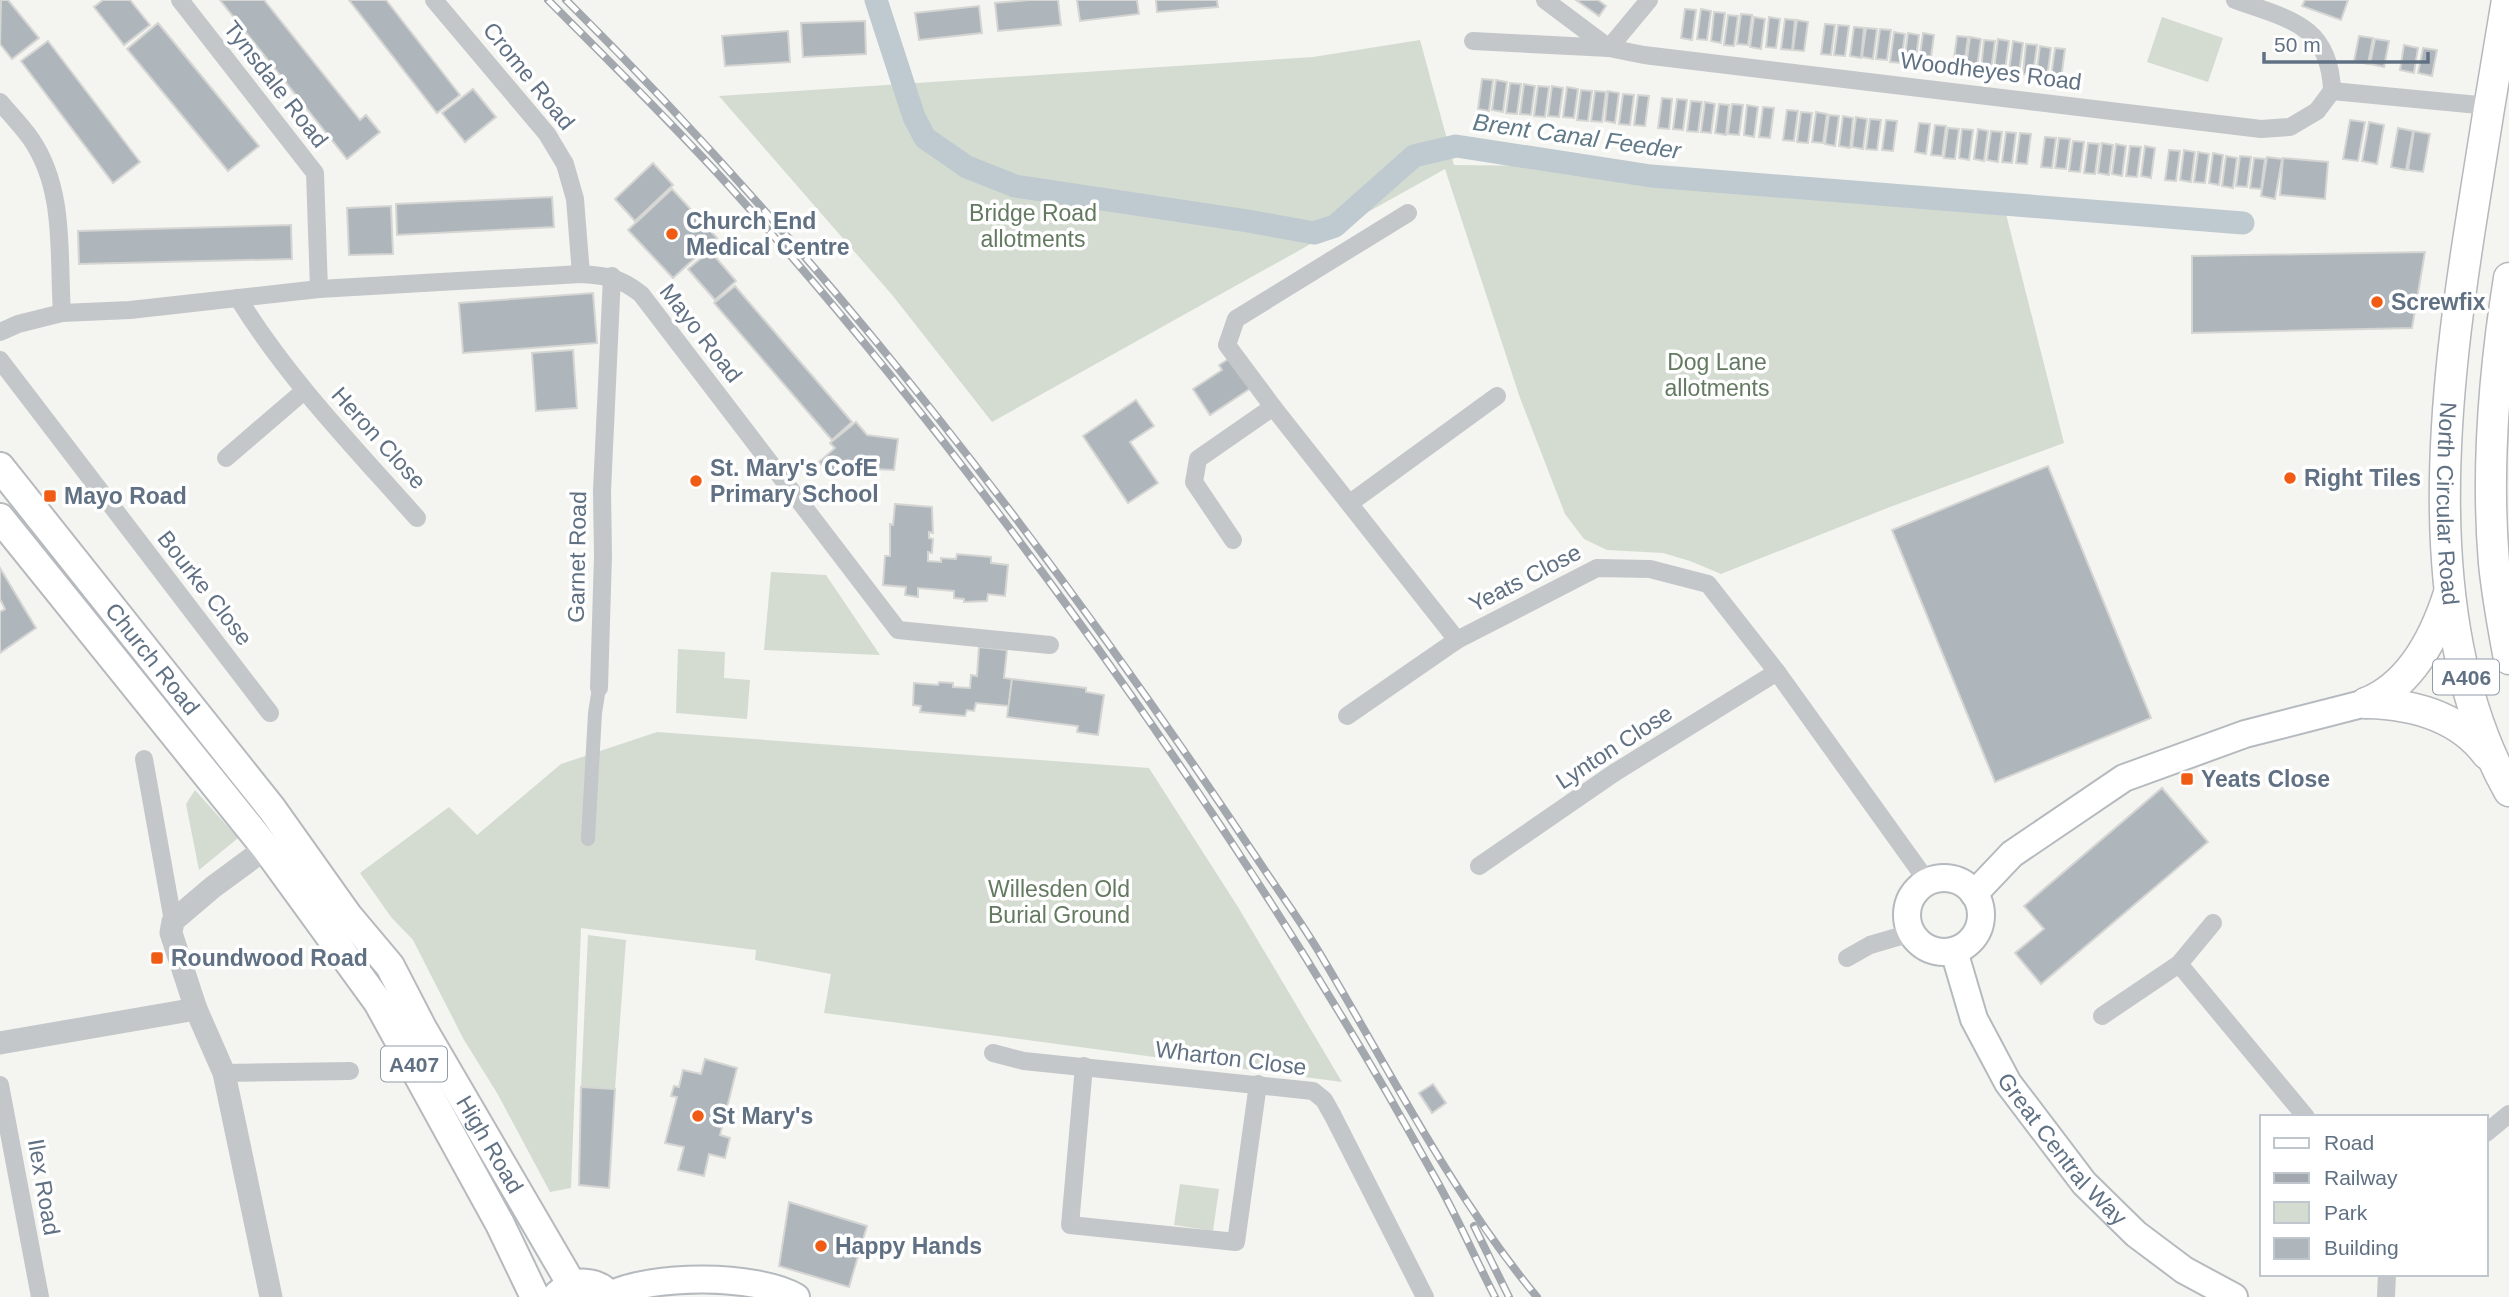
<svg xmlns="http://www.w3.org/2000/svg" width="2509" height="1297" font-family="Helvetica,sans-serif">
  <rect width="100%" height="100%" fill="#f4f5f0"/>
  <g fill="#d4dcd1">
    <polygon points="2162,17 2223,38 2208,82 2147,62"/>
    <polygon points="1420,40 1454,165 1545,166 1634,180 2006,214 2064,443 1890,507 1721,574 1690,561 1663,553 1607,550 1584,539 1565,514 1520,398 1445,169 992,422 893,296 719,96 1313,57"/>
    <polygon points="771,572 826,575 880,655 764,650"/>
    <polygon points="678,649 725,652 724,678 750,680 747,719 676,713"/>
    <polygon points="657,732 1149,768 1238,907 1342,1082 824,1013 831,974 755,960 756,950 581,928 571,1188 550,1192 497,1093 464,1040 413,940 391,917 360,873 449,807 477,835 561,764"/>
    <polygon points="195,790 238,838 199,870 186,804"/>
    <polygon points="588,935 626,940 615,1089 581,1087"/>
    <polygon points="1180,1184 1219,1189 1213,1231 1174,1225"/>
  </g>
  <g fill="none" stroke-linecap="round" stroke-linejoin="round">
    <polyline stroke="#bfc9d0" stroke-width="23" points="876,0 914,117 925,138 967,167 1015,186 1248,221 1314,233 1335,226 1414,156 1456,146 1651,176 2243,223"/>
  </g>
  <g fill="#aeb5bb" stroke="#d5d6d3" stroke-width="2">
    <polygon points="1,0 8,0 39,38 12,59 0,44"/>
    <polygon points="103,0 130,0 150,25 124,45 94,7"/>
    <polygon points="220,0 264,0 360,120 366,115 380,132 347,159"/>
    <polygon points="349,0 386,0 460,95 437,113"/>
    <polygon points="1029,0 1058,0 1061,25 998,31 995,3"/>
    <polygon points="1077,0 1137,0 1139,14 1080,21"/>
    <polygon points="1156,0 1217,0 1218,7 1157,12"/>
    <polygon points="1576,0 1598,0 1606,6 1599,16"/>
    <polygon points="2305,0 2348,0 2341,20 2302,6"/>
    <polygon points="979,6 982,33 919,40 915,13"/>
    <polygon points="1685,9 1696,10 1692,40 1681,38"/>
    <polygon points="1701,9 1711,11 1707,40 1697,39"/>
    <polygon points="1714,12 1725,13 1721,43 1711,41"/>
    <polygon points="1741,14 1752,15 1748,45 1737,44"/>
    <polygon points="1728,15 1738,16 1734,46 1724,45"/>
    <polygon points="1754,17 1765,19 1761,49 1750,47"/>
    <polygon points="1769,17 1780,19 1776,48 1766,47"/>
    <polygon points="1785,19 1795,20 1792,50 1781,49"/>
    <polygon points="1797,20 1808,22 1804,51 1793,50"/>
    <polygon points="865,21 866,54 803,57 801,23"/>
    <polygon points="158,23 259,146 228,171 127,49"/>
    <polygon points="1825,24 1835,25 1831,55 1821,54"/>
    <polygon points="1838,25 1849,26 1845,56 1834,55"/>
    <polygon points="1854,27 1864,28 1861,58 1850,56"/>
    <polygon points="1866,28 1877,29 1873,59 1862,57"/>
    <polygon points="1880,29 1891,30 1887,60 1876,59"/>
    <polygon points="788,31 790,62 725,66 722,36"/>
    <polygon points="1894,32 1905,34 1901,63 1890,62"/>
    <polygon points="1908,33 1919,35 1915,65 1904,64"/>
    <polygon points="1923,33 1934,35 1930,64 1919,63"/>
    <polygon points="1957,36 1968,37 1964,67 1953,66"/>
    <polygon points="2359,36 2373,38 2368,64 2354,61"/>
    <polygon points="1970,37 1981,39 1977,68 1966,67"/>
    <polygon points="1998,39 2009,41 2005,70 1994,69"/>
    <polygon points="2375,39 2389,41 2384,67 2370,64"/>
    <polygon points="1984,40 1995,41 1991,71 1981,69"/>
    <polygon points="48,41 140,162 113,183 21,61"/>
    <polygon points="2013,41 2023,43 2019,73 2009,71"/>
    <polygon points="2026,44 2037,45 2033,75 2023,74"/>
    <polygon points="2404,45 2418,48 2414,73 2400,70"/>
    <polygon points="2040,46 2051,48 2047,78 2036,76"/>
    <polygon points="2055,48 2065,49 2061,79 2051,77"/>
    <polygon points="2423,48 2437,50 2432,76 2418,73"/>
    <polygon points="1482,79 1493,80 1489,111 1478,109"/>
    <polygon points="1496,80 1507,82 1503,112 1492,110"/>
    <polygon points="1510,83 1521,84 1517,114 1506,113"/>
    <polygon points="1524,84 1535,86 1531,115 1520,114"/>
    <polygon points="1538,86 1549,87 1545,117 1534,116"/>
    <polygon points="1552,86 1563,88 1559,117 1548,116"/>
    <polygon points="1567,87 1578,89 1574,118 1563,117"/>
    <polygon points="473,89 496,117 465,142 442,113"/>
    <polygon points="1581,90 1592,91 1588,121 1577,120"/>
    <polygon points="1595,91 1606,92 1602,122 1591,121"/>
    <polygon points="1608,91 1619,93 1615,123 1605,121"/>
    <polygon points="1623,94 1634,95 1630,125 1619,124"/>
    <polygon points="1638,95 1649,96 1645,126 1634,125"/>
    <polygon points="1662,98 1672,99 1669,129 1658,128"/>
    <polygon points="1677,99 1687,100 1683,130 1673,129"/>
    <polygon points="1691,101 1702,102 1698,132 1687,131"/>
    <polygon points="1705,102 1715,104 1711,133 1701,132"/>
    <polygon points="1719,104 1729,105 1726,135 1715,133"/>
    <polygon points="1732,104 1743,105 1739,135 1728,134"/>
    <polygon points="1747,105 1758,107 1754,137 1744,135"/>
    <polygon points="1763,107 1774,108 1770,138 1759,137"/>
    <polygon points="1787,110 1798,111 1794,141 1783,140"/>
    <polygon points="1801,112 1812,113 1808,143 1797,142"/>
    <polygon points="1816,112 1827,114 1823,143 1812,142"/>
    <polygon points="1829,115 1839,116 1835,146 1825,144"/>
    <polygon points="1843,116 1853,118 1850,148 1839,146"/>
    <polygon points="1856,117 1867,119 1863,149 1852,147"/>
    <polygon points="1870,119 1881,120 1877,150 1866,149"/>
    <polygon points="1886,120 1897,121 1893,151 1882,150"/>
    <polygon points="2350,120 2365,122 2358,161 2343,159"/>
    <polygon points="2369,122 2384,125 2377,164 2362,161"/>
    <polygon points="1919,123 1930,124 1926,154 1915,152"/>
    <polygon points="1935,125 1946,126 1942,156 1931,155"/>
    <polygon points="1948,128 1959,129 1955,159 1944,158"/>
    <polygon points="2398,128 2413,131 2406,170 2391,167"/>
    <polygon points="1962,129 1973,130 1969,160 1959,158"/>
    <polygon points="1978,129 1988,131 1984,161 1974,159"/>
    <polygon points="1991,131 2002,132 1998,162 1987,160"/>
    <polygon points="2414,131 2430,134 2423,172 2408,170"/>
    <polygon points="2006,132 2016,133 2012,163 2002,162"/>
    <polygon points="2020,133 2031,134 2027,164 2016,163"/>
    <polygon points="2045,137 2056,138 2052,168 2041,167"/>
    <polygon points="2059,138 2070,139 2066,169 2055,168"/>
    <polygon points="2073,141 2084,142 2080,172 2069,171"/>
    <polygon points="2088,143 2099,144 2095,174 2084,173"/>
    <polygon points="2102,143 2113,145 2109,175 2098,173"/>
    <polygon points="2116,144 2126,146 2122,176 2112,174"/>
    <polygon points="2130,146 2141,147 2137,177 2126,176"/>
    <polygon points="2145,146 2155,148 2151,178 2141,176"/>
    <polygon points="2169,150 2180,151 2176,181 2165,180"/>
    <polygon points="2184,150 2195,152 2191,182 2180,180"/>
    <polygon points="2198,152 2209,154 2205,183 2194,182"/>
    <polygon points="2213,153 2223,155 2219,185 2209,183"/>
    <polygon points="2226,156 2237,158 2233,188 2222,186"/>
    <polygon points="2240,156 2251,157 2247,187 2236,186"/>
    <polygon points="2267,157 2282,159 2275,199 2261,196"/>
    <polygon points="2254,158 2265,159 2261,189 2250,188"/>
    <polygon points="2283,158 2328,162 2325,199 2280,195"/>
    <polygon points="653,163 673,185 635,221 615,199"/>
    <polygon points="672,189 717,238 673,278 628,230"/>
    <polygon points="552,197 554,227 397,235 396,204"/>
    <polygon points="391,206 393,254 349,255 347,208"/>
    <polygon points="291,225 292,259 79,264 78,231"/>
    <polygon points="710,251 736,281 715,300 688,269"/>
    <polygon points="2425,252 2412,328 2192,333 2192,256"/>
    <polygon points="735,286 852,422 832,440 714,303"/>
    <polygon points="593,293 597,343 463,353 459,303"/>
    <polygon points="573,350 577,408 536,411 532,353"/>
    <polygon points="1233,356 1254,386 1210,415 1193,389 1222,370 1219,365"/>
    <polygon points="1136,400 1154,426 1130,442 1158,483 1128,503 1083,436"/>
    <polygon points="856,422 867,435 898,439 894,470 851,468 847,464 831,476 819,462 835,448 830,443"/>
    <polygon points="2048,466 2151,718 1995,782 1892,530"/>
    <polygon points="895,504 932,507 933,533 929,532 929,538 933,539 932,553 928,552 928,561 941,562 941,558 956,559 957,554 991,557 991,563 1008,565 1005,596 988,594 987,601 964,602 964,599 954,598 954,591 918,588 918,597 905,595 906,587 883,585 885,556 890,556 890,524 893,525"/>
    <polygon points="0,568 36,628 0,653 0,612 5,609 0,599"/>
    <polygon points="979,647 1007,650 1004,678 1012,679 1009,706 976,703 974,711 967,710 965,716 920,712 921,706 913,705 914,683 938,685 939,682 953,683 953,687 970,688 971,675 977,676"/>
    <polygon points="1012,679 1086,688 1086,692 1104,695 1098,735 1077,732 1078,726 1007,717"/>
    <polygon points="2162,788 2208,842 2041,984 2015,953 2044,929 2024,906"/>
    <polygon points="705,1059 737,1068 720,1135 730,1138 725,1158 709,1154 704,1176 678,1170 684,1147 665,1143 677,1097 671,1096 674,1086 679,1087 683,1070 701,1074"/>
    <polygon points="1433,1084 1446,1103 1432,1113 1419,1093"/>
    <polygon points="581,1087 615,1089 609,1188 579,1185"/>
    <polygon points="789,1202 867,1226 849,1287 779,1266"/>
  </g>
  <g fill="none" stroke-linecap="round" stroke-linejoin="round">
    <g stroke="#b5babf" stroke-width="30">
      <g id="secondary">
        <circle cx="1944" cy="915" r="37"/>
        <polyline points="1974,894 2012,854 2124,778 2245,734 2366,703"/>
        <path id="s1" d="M1954,951l20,68 34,64 76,100 52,51 48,36 50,27"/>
        <path d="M610,1295c42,-21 145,-21 186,2"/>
      </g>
    </g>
    <g stroke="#b6babe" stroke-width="32">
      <g id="primary">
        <path id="s2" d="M0,467l272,342 76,107 42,50 32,62 150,257"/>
        <polyline points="0,518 266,848 378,1002 500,1224 535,1297"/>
        <path d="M558,1295c17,-16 38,-15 53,2"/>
      </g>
    </g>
    <g stroke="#b5b8bc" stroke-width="33">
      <g id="trunk">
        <path id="s3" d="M2507,0c-12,70 -23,139 -34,209 -29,182 -58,414 36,582"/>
        <path d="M2509,278c-15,94 -23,190 -15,285 3,32 9,64 15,96"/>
        <path d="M2366,703c46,1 92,12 121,51"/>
        <path d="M2366,703c45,-18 69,-66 83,-110"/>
      </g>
    </g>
    <polyline stroke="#c3c7ca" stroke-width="14" points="588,839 595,713 599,688"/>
    <g stroke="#c3c7ca" stroke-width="18">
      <polyline points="180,0 315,173 319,289"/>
      <polyline points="434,0 547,134 565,164 575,199 581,274"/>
      <polyline points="1545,0 1609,48"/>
      <path d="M2235,0c54,19 95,25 97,91"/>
      <polyline points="1473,41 1609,48 1644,55 2261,129 2290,127 2317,111 2332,91 2489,106"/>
      <polyline points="1609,48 1649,0"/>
      <path d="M0,102c10,12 22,24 31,37 35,51 27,116 31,174"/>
      <polyline points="1408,213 1236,319 1227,345 1273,407 1457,640 1597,568 1650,569 1708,584 1777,672 1927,881"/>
      <path d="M238,298c50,81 116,149 179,220"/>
      <path d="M0,332l18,-8 44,-11 68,-3 189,-21 262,-15c27,2 38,3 60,20l257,336 152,15"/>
      <polyline points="0,360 270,713"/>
      <polyline points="226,458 304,391"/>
      <polyline points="1350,503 1497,396"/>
      <polyline points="1233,540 1194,482 1198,459 1273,407"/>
      <polyline points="599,688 603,555 602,491 612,276"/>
      <polyline points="1347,716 1457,640"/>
      <polyline points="144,759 173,921"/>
      <polyline points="1479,866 1614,773 1777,672"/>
      <polyline points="1847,958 1870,945 1911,933"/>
      <polyline points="2179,964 2213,923"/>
      <polyline points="2102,1016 2179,964 2306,1117"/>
      <polyline points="993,1053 1024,1061 1313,1091 1324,1100 1333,1116 1425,1297"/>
      <polyline points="1084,1066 1070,1225 1236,1242 1258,1084"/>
      <polyline points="224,1073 350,1071"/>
      <polyline points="0,1085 40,1297"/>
      <polyline points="2486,1133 2509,1114"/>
      <polyline points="2386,1297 2387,1274"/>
    </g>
    <g stroke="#c3c7ca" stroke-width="23">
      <polyline points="266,848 213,887 173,921 171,933 196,1009 224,1073 271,1297"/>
      <polyline points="0,1043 196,1009"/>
    </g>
    <use href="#secondary" stroke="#fff" stroke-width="26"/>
    <use href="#primary" stroke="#fff" stroke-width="28"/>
    <use href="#trunk" stroke="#fff" stroke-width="30"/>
    <g stroke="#a3a8af" stroke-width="8">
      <g id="rail">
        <path d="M548,0c61,61 123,122 181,186 143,158 274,328 397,502 111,157 214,318 307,486 23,40 41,82 62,123"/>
        <path d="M566,0c261,259 486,551 690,857 21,32 44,63 63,95 70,117 131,240 218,345"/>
        <polyline points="1474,1226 1509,1297"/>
      </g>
    </g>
    <use href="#rail" stroke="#fff" stroke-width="5" stroke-dasharray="16" stroke-linecap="butt"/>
  </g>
  <g fill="#f15c14" stroke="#fff" stroke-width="2.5">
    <circle cx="672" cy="234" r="7"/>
    <circle cx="2377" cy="302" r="7"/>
    <circle cx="2290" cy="478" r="7"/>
    <circle cx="696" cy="481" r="7"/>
    <rect x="43" y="489" width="14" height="14" rx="3.5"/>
    <rect x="2180" y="772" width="14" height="14" rx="3.5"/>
    <rect x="150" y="951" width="14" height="14" rx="3.5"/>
    <circle cx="698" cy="1116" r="7"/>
    <circle cx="821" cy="1246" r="7"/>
  </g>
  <g text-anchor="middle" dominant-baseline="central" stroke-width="7" stroke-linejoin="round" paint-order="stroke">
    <g fill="#fff" stroke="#909ca9" stroke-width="2">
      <rect x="2433" y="659.5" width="66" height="35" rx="5"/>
      <rect x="381" y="1046.5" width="66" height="35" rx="5"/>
    </g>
    <g font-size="21" font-weight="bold" fill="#617184">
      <text x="2466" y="677">A406</text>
      <text x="414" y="1064">A407</text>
    </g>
    <g font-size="23" fill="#617184" stroke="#fff">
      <text transform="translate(1991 71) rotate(7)">Woodheyes Road</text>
      <text transform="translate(529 76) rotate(51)">Crome Road</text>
      <text transform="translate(276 84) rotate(52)">Tynsdale Road</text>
      <text transform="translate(701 333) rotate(52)">Mayo Road</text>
      <text transform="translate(379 438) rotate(48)">Heron Close</text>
      <text stroke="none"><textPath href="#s3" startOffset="508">North Circular Road</textPath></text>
      <text transform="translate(577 557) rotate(-89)">Garnet Road</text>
      <text transform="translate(1525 578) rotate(-27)">Yeats Close</text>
      <text transform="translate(205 588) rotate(52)">Bourke Close</text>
      <text stroke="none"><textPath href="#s2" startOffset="245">Church Road</textPath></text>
      <text transform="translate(1614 747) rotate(-33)">Lynton Close</text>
      <text transform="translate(1231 1058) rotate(7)">Wharton Close</text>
      <text stroke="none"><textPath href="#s2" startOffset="838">High Road</textPath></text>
      <text stroke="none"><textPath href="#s1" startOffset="229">Great Central Way</textPath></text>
      <text transform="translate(44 1187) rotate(80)">Ilex Road</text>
    </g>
    <g font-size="23" fill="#637a60" stroke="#fff">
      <text x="1033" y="213">Bridge Road<tspan x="1033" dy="26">allotments</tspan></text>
      <text x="1717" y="362">Dog Lane<tspan x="1717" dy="26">allotments</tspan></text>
      <text x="1059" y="889">Willesden Old<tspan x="1059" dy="26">Burial Ground</tspan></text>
    </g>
    <g font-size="23" font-weight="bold" fill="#617184" stroke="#fff" text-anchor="start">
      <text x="686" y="221">Church End<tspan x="686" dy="26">Medical Centre</tspan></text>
      <text x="2391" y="302">Screwfix</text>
      <text x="710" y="468">St. Mary's CofE<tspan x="710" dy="26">Primary School</tspan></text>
      <text x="2304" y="478">Right Tiles</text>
      <text x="64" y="496">Mayo Road</text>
      <text x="2201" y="779">Yeats Close</text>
      <text x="171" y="958">Roundwood Road</text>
      <text x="712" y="1116">St Mary's</text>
      <text x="835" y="1246">Happy Hands</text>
    </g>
    <g font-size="24" font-style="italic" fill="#617a89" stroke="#fff">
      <text transform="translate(1577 136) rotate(8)">Brent Canal Feeder</text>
    </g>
  </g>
  <rect x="2260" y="1115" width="228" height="161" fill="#ffffff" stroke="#c0c6ce" stroke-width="2"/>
  <rect x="2274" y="1138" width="35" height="10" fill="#ffffff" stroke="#c0c6ce" stroke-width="2"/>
  <text x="2324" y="1150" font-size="21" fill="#617184">Road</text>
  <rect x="2274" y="1173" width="35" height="10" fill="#a3a8af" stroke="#c0c6ce" stroke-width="2"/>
  <text x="2324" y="1185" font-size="21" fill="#617184">Railway</text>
  <rect x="2274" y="1202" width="35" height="21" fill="#d4dcd1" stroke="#c0c6ce" stroke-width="2"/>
  <text x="2324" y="1220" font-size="21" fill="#617184">Park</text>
  <rect x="2274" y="1238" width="35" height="21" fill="#aeb5bb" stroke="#c0c6ce" stroke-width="2"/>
  <text x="2324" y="1255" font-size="21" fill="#617184">Building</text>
  <path d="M2264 52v10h164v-10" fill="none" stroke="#617184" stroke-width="3.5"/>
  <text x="2274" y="52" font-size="21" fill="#617184" stroke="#ffffff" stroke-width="5" paint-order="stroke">50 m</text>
</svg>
